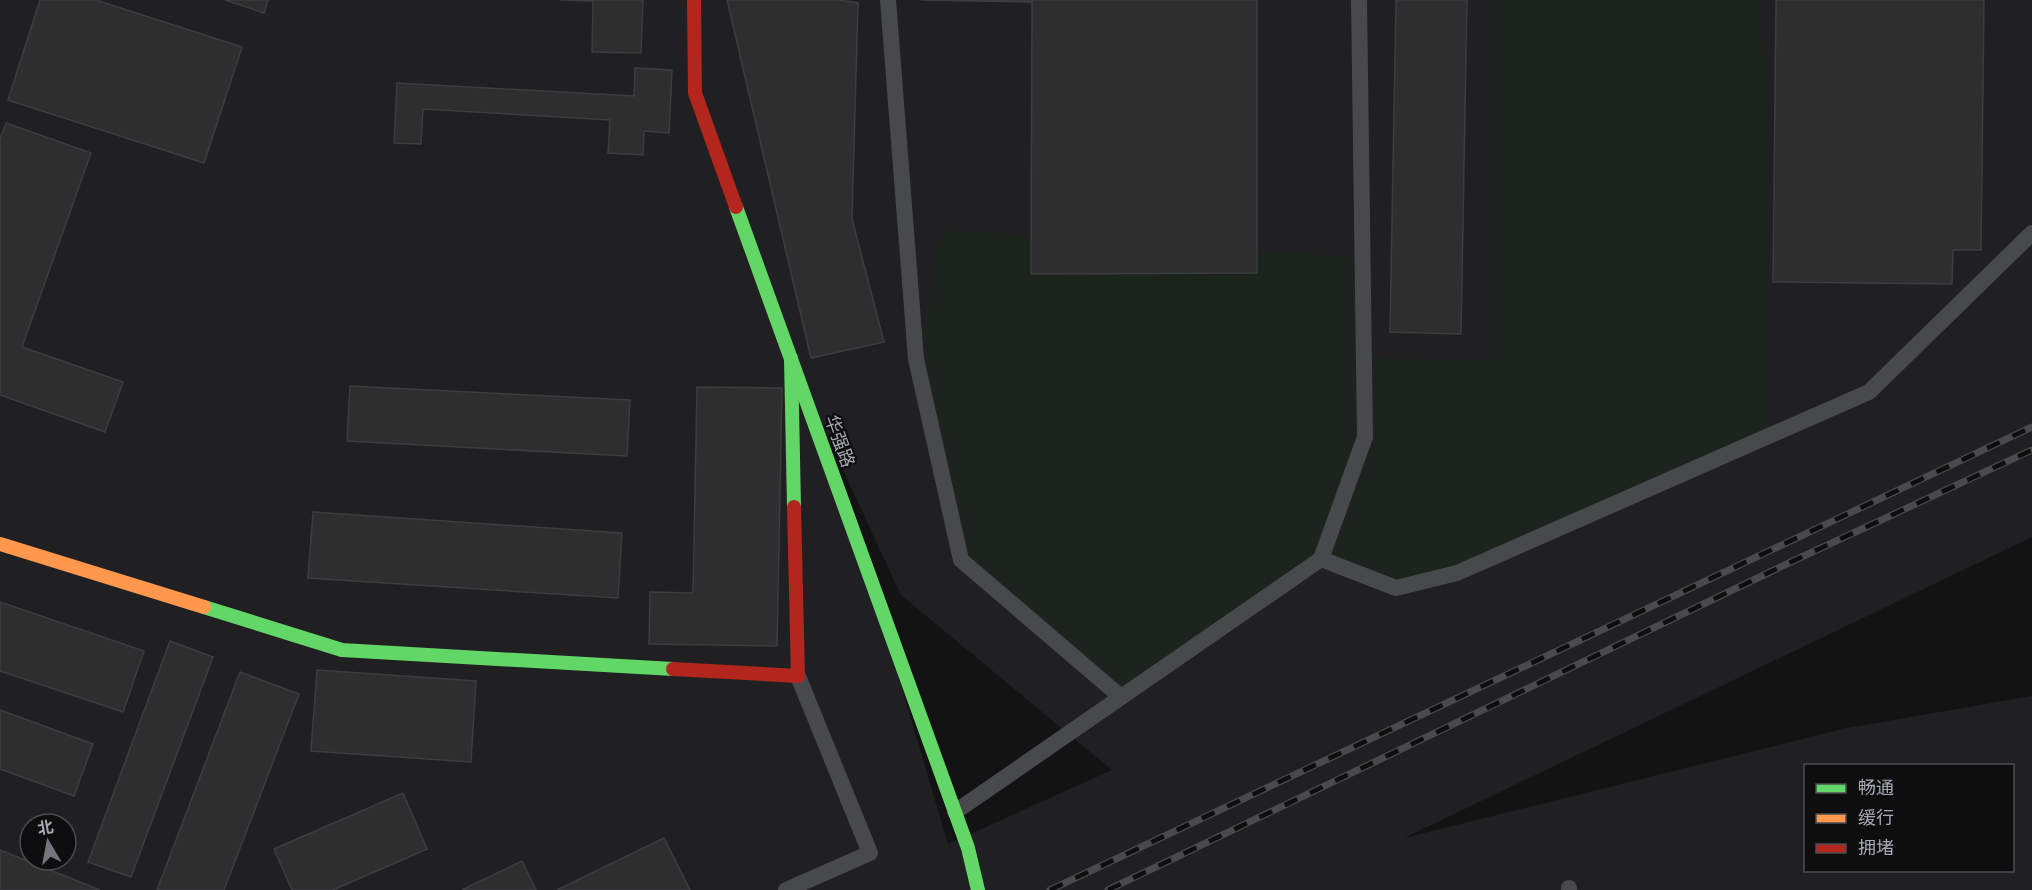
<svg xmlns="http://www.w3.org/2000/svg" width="2032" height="890" font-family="Mulish,'Noto Sans SC',sans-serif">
  <rect width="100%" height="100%" fill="#131314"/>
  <path fill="#202022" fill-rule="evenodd" d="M0,0h2032v537l-628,301 443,-110 185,-32v194h-2032zM795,367l106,228 211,175 -164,74 -79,-267zM1806,766h206v104h-206zM30,824h36v36h-36z"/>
  <polygon fill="#1d241e" points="1490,0 1761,0 1768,436 1457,573 1396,588 1321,560 1121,697 961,560 916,360 942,230 1363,257 1364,358 1488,360"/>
  <g fill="#2e2e2f" stroke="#3c3d40" stroke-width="1.5">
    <polygon points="40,0 96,0 242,47 204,163 8,100"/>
    <polygon points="225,0 268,0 264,13"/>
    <polygon points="560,0 643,0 641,53 592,52 593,1"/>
    <polygon points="727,0 839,0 858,3 852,219 884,342 811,358"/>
    <polygon points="921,0 1257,0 1257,273 1031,274 1032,2"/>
    <polygon points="1396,0 1467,0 1461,334 1390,332"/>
    <polygon points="1776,0 1984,0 1981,250 1953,250 1952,284 1773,282"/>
    <polygon points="635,68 672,70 669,133 644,131 643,155 608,153 610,120 423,109 421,144 394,143 397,83 634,96"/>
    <polygon points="6,123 91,153 22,347 123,382 105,432 0,395 0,139"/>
    <polygon points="350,386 630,400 627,456 347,441"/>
    <polygon points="697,387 782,388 777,646 649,644 650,592 693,593"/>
    <polygon points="313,512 622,533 618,598 308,578"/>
    <polygon points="0,602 144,651 123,712 0,671"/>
    <polygon points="170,641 213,657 131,877 88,862"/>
    <polygon points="317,670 476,681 471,762 311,751"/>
    <polygon points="240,672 299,694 224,890 157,890"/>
    <polygon points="0,710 93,744 74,796 0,769"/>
    <polygon points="403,793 427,849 333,890 292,890 274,849"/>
    <polygon points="664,838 690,890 557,890"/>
    <polygon points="0,850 100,890 0,890"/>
    <polygon points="522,861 536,890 462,890"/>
  </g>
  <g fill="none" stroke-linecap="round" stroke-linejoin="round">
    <g stroke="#48494c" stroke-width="16">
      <polyline points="888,0 916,359 961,560 1121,697"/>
      <polyline points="1321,559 1396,588 1457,573 1869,392 2032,233"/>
      <polyline points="955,812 1321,559 1365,437 1359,0"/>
      <polyline points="1569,888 1569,890"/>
      <polyline points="786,890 870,853 798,676"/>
    </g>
    <g stroke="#63d668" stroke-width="14">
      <polyline points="736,207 968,848 978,890"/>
      <polyline points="791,358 794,507"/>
      <polyline points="204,607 342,650 673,669"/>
    </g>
    <polyline stroke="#ff974d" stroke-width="14" points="0,544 204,607"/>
    <g stroke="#b3261e" stroke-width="14">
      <polyline points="694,0 695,93 736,207"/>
      <polyline points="673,669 798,676 794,507"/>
    </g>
    <g stroke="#484a4c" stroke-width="7">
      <g id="rail">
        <polyline points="1050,890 2032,427"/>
        <polyline points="1108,890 1793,561 2032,450"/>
      </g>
    </g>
    <use href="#rail" stroke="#0e0e0f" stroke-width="4.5" stroke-dasharray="14" stroke-linecap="butt"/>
  </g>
  <g text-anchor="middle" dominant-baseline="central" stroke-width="4.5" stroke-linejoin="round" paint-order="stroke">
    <g font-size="18" fill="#a6abb3" stroke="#0e0e0f">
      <text transform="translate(840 441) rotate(70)">华强路</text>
    </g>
  </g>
  <rect x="1804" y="764" width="210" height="108" fill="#0e0e0f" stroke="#4b4d51" stroke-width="1.5"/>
  <rect x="1816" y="784" width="30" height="9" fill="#63d668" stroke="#4b4d51" stroke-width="1.5"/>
  <text x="1858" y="794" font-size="18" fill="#a6abb3">畅通</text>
  <rect x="1816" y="814" width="30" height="9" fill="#ff974d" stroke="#4b4d51" stroke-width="1.5"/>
  <text x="1858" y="824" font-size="18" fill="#a6abb3">缓行</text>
  <rect x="1816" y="844" width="30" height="9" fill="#b3261e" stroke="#4b4d51" stroke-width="1.5"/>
  <text x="1858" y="854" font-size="18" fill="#a6abb3">拥堵</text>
  <g transform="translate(48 842) rotate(350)"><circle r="28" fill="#0e0e0f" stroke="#4b4d51" stroke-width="1.5"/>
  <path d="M0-4.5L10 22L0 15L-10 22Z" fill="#73767b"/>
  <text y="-9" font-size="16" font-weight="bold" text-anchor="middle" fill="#a6abb3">北</text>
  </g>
</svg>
